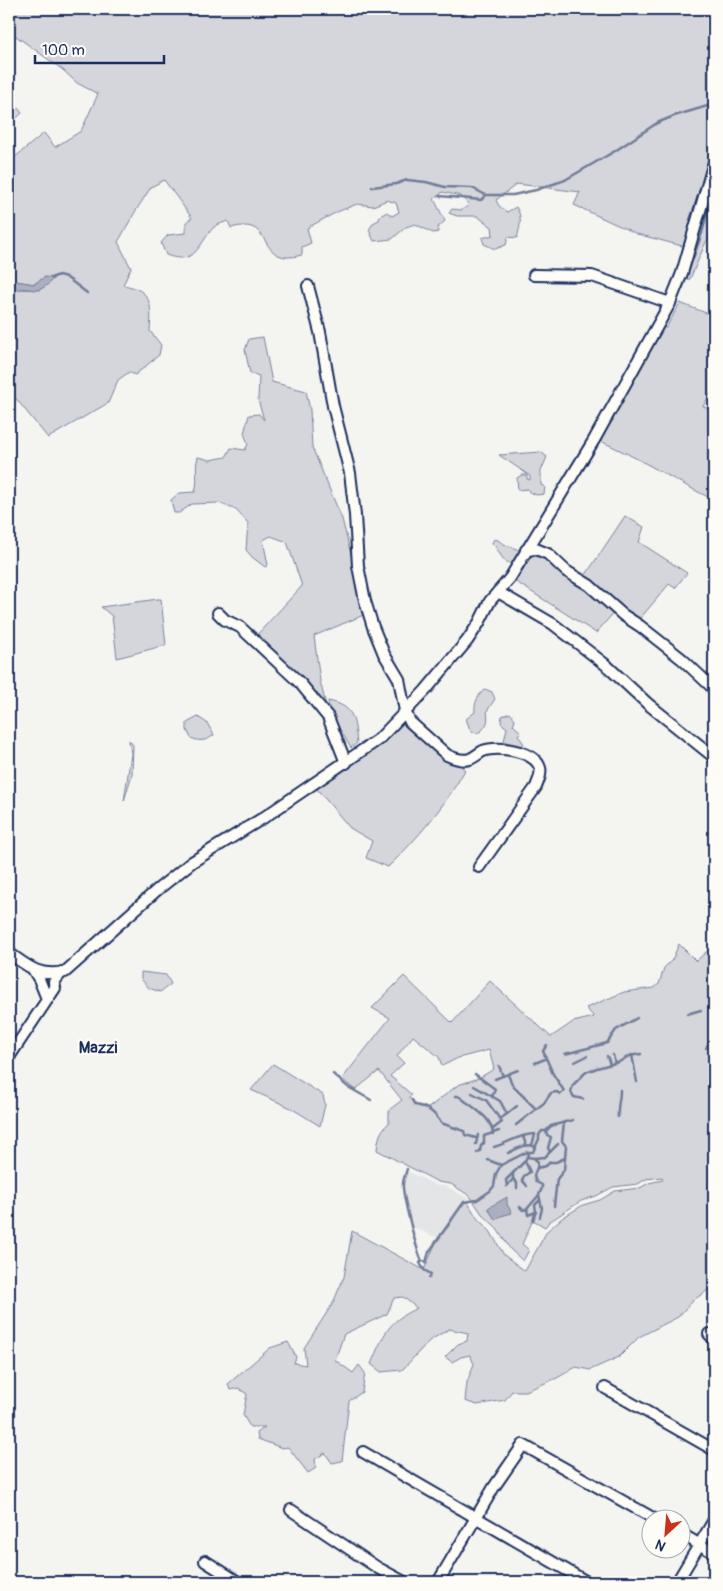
<svg xmlns="http://www.w3.org/2000/svg" width="723" height="1591" font-family="Pangolin,sans-serif">
  <rect width="100%" height="100%" fill="#f4f4f1"/>
  <filter id="ink" filterUnits="userSpaceOnUse"><feTurbulence type="fractalNoise" baseFrequency=".02" numOctaves="2"/><feDisplacementMap in="SourceGraphic" scale="10" xChannelSelector="R" yChannelSelector="G"/><feConvolveMatrix kernelMatrix="1 2 1 2 8 2 1 2 1" color-interpolation-filters="sRGB"/></filter>
  <g filter="url(#ink)">
    <polygon fill="#e4e5e6" points="407,1171 438,1186 446,1186 469,1199 470,1201 464,1202 438,1238 412,1227 403,1184"/>
    <g fill="#d4d6db" stroke="#78829c" fill-rule="evenodd">
      <path d="M9,9h705v145l-19,69 -9,24 -49,-13 -63,-29 6,-13 -63,-8 -21,16 3,6 8,6 9,-5c7,10 4,20 1,31l-9,-1 -2,8 -11,4 -11,-5 -2,-6 11,-3 -1,-8 -15,-11h-20l-8,-3 3,-4 10,1 7,-5 -8,-9 -18,-4 -9,7 11,22 -7,6v5l-5,1 -18,-9 -9,3 -14,12 -18,2 -5,-11 4,-7 6,-3 1,-4 7,-4 5,4 7,-4 -3,-9 -9,-3 -14,6 -16,-2 -20,8 -30,16 4,15 -9,4v8c-43,12 -30,-31 -59,-29 -4,0 -8,1 -12,2l-3,-7c-5,2 -11,3 -15,7 -15,17 -17,38 -47,27l-5,-12 7,-8 18,-2v-11l6,-4 -28,-38 -13,7 -16,25 -17,30 13,26 -8,17c29,5 29,19 27,46l11,14 -2,10 -24,20 -6,-3 -11,8 -10,23 -60,35 -39,-48v-92l3,-7 6,-2 22,1 5,-13 -11,7 -18,-3 -7,2v-121l35,-29 11,14 26,-16 17,-37 -21,-11 -14,-13 -54,-39z"/>
      <polygon points="9,97 22,113 9,125"/>
      <polygon points="714,188 714,234 706,242 690,279 684,280"/>
      <path d="M680,303l34,13v72l-11,18 11,6v88c-39,-19 -76,-43 -116,-60l13,-17 51,-96 4,1z"/>
      <path d="M263,337l9,45 34,9 4,19 2,37 30,72 24,95 -52,22 6,45 8,32 -73,-76 47,-51 -15,-44 -16,-6 -8,4 5,25 -3,2 -13,-10 -6,-7 2,-27 -12,-13 -17,-7 -27,1 -13,9h-5l-3,-13 8,-7 16,-1c4,-13 -1,-23 3,-35l12,3 16,-3 5,-9 14,2 3,-6 -4,-11 5,-18 10,-1 5,6 -6,-20 1,-24 -9,-3 -5,-23 4,-11z"/>
      <polygon points="541,452 547,457 541,471 541,485 545,487 544,494 537,495 529,492 528,489 518,490 517,478 522,475 527,475 527,479 530,480 530,476 499,455"/>
      <polygon points="625,516 644,527 639,542 687,573 675,588 669,584 638,621 583,579"/>
      <path d="M494,539l4,1c6,6 17,7 24,12l-9,12c-12,-1 -13,-14 -21,-21z"/>
      <polygon points="534,552 547,557 615,611 596,633 513,580 528,553"/>
      <polygon points="158,599 161,599 166,645 117,658 112,616 101,607"/>
      <path d="M485,689l7,3 3,7 -8,12c2,11 0,16 -9,22l-7,-1 -5,-13 9,-7c-1,-9 3,-17 10,-23z"/>
      <path d="M328,701c27,5 26,18 29,42l-6,5 -10,-17 -5,-1 -6,-14z"/>
      <polygon points="510,713 515,719 513,725 521,732 518,735 524,744 519,747 504,741 507,728 501,723 502,716"/>
      <path d="M198,717l9,6 7,12c-8,6 -14,7 -23,3l-4,-8v-7z"/>
      <path d="M407,721l48,39 10,10c-20,36 -48,69 -77,97l-22,-9 6,-17 -22,-13 -34,-40 38,-27 48,-39z"/>
      <polygon points="129,740 133,745 132,774 124,801 131,754"/>
      <path d="M679,944l17,17 18,-16v341l-22,15 -14,16 -39,20 -20,20 -29,13 -14,-3 -19,11 -31,13h-14l-7,9 -28,5 -12,-4 2,-19 7,-18 -4,-9 -9,2 -9,5 -7,-5 13,-13 9,-3 1,-8 -19,-4 -20,12 -27,29 -21,2 -10,-8c13,-30 16,-42 46,-56l-14,-11 -9,1 -7,16 -43,20 -9,26 18,13 6,-8 6,8 -3,19 -13,9 -7,60 -10,2 -7,-10 -10,6 1,9 -8,5 -20,-26 -6,1 -24,-9 -1,-6 8,-6h-15l-7,-12 4,-21 -9,-6 -8,2 -2,-6 42,-36 18,-6 8,15 -2,6 12,2 -2,-17 29,-45 11,-26 8,-46 72,39 13,-30 12,-14 12,-21 6,-4 10,17 13,13 14,24 21,16 22,-40 15,-13 21,-13 17,-5 15,-9 25,-3 9,-5 14,-3 -1,-3 -16,2 -8,5 -25,3 -17,9 -15,5 -32,21 -4,5 -12,-7 -11,24 7,6 -6,11 -12,-11 -16,-24 -13,-12 -12,-18 -19,-12 -13,-2 -61,-32c1,-11 3,-20 12,-27v-13l13,-10 -23,-29 -24,19 -13,-11 48,-61 -18,-10 32,-32 48,47 38,-42 61,56 22,-15 21,-5 -8,-9 38,-16 30,-4 5,-4 5,-16 8,-8zM413,1036l26,21 3,9 16,-8 31,-8 5,19 -15,9 -21,7 -31,24 -12,-4 -6,-8 3,-2 -22,-19 14,-13 -7,-7z"/>
      <polygon points="141,972 166,975 171,984 160,992 149,988 141,979"/>
      <polygon points="273,1064 323,1095 325,1105 320,1126 291,1108 251,1090"/>
    </g>
    <g fill="#aab0bf" stroke="#717c98">
      <path d="M45,277l9,1c-19,22 -21,5 -42,13l-3,7v-15l7,-2 18,3z"/>
      <polygon points="507,1197 507,1204 512,1213 501,1216 495,1220 488,1208"/>
    </g>
    <g fill="none" stroke-linecap="round" stroke-linejoin="round">
      <g stroke="#717c98" stroke-width="2.5">
        <polyline points="703,183 714,142"/>
        <polyline points="372,187 396,184 407,180 426,182 445,187 472,188 486,195 513,195 536,190 565,180 615,151 657,123 674,116 711,105 714,107"/>
        <polyline points="440,196 481,200 486,195"/>
        <polyline points="690,220 701,188"/>
        <polyline points="51,278 59,275 66,277 87,293"/>
        <polyline points="682,289 702,233 714,188"/>
        <polyline points="650,350 672,309"/>
        <polyline points="687,1014 701,1010"/>
        <polyline points="706,1048 710,1041"/>
        <polyline points="565,1054 607,1043 616,1030 637,1018"/>
        <polyline points="613,1055 615,1063"/>
        <polyline points="632,1055 637,1082"/>
        <polyline points="607,1056 610,1064"/>
        <polyline points="575,1062 587,1056"/>
        <polyline points="535,1063 545,1059"/>
        <polyline points="499,1066 503,1076"/>
        <polyline points="333,1074 348,1087 371,1100"/>
        <polyline points="475,1074 495,1089 492,1097"/>
        <polyline points="508,1075 513,1086 536,1109"/>
        <polyline points="495,1079 518,1070"/>
        <polyline points="474,1086 500,1101 507,1114 500,1119"/>
        <polyline points="472,1093 486,1100 502,1122 493,1129"/>
        <path d="M455,1096h3c4,2 6,5 10,7 10,8 24,16 25,31"/>
        <polyline points="583,1099 574,1097 571,1092 573,1085 586,1072 597,1068 619,1062 629,1056 641,1054"/>
        <path d="M412,1100l3,5c13,2 20,8 26,18l23,8 1,4 11,3"/>
        <polyline points="507,1114 517,1106"/>
        <path d="M618,1117c-1,-9 2,-17 2,-27"/>
        <polyline points="516,1125 544,1103 551,1093 557,1092 560,1094 564,1091 553,1074 543,1051 547,1045"/>
        <polyline points="546,1131 547,1135 551,1137 548,1148 550,1152"/>
        <polyline points="523,1136 526,1145"/>
        <polyline points="476,1144 478,1135"/>
        <polyline points="532,1145 535,1135"/>
        <path d="M494,1147c14,-4 26,-13 41,-13"/>
        <polyline points="477,1153 480,1151 481,1146 484,1143 484,1136 499,1131"/>
        <path d="M508,1153c9,-4 19,-11 28,-6"/>
        <polyline points="527,1157 534,1158 538,1162 537,1168"/>
        <polyline points="534,1158 545,1157 558,1144"/>
        <polyline points="488,1160 501,1165"/>
        <polyline points="525,1161 530,1172 524,1176 522,1180 527,1186"/>
        <path d="M407,1169c-1,4 -4,10 -4,15 -1,10 14,68 19,77"/>
        <polyline points="513,1179 517,1183 517,1188"/>
        <polyline points="507,1186 506,1180 525,1161 529,1152"/>
        <polyline points="507,1186 513,1179 513,1173"/>
        <polyline points="554,1206 557,1179 564,1170 566,1146 562,1141 564,1122"/>
        <polyline points="520,1207 523,1210 527,1209 539,1195"/>
        <polyline points="527,1209 528,1215 536,1212"/>
        <polyline points="540,1217 542,1208 539,1195 542,1188 542,1185 536,1182 534,1175 537,1168 546,1166 550,1162 556,1162 565,1158"/>
        <polyline points="533,1220 536,1211 535,1205 540,1200"/>
        <polyline points="429,1278 431,1274 424,1270 420,1263 422,1261 426,1262 429,1252 464,1202 477,1200 490,1191 494,1186 496,1174 501,1165 527,1152 533,1152 539,1139 539,1135 542,1131 546,1131 551,1126 573,1120"/>
      </g>
      <g stroke="#1b2f5e" stroke-width="14">
        <g id="minor">
          <polyline points="534,275 592,276 670,303"/>
          <path d="M308,286l12,46 13,74 17,67 5,42 3,51 7,35 8,26 11,27 15,25 6,32 5,11 37,33c6,3 16,6 23,4 5,-2 9,-6 13,-8 15,-6 52,0 57,17 2,7 -2,13 -4,19l-57,80"/>
          <polyline points="526,550 536,549 548,554 566,571 589,585 623,615 640,626 682,659 714,689"/>
          <polyline points="498,592 553,624 606,665 648,704 714,757"/>
          <polyline points="218,613 225,620 240,627 300,683 328,717 346,763"/>
          <path d="M9,953c20,14 30,24 56,19l92,-82 35,-28 71,-44 116,-79 46,-48 42,-50 12,-18 11,-22 20,-23 84,-138 76,-137 12,-30 32,-111"/>
          <polyline points="34,971 39,979 47,999"/>
          <polyline points="9,1057 55,988 54,982 62,972"/>
          <polyline points="709,1334 714,1339"/>
          <polyline points="605,1388 714,1450"/>
          <polyline points="363,1452 587,1582"/>
          <polyline points="291,1510 378,1568 404,1582"/>
          <polyline points="680,1533 714,1553"/>
          <polyline points="205,1561 238,1582"/>
          <polyline points="438,1582 494,1487 523,1445 653,1518"/>
          <polyline points="677,1582 714,1520"/>
        </g>
      </g>
      <use href="#minor" stroke="#fdfcf7" stroke-width="10"/>
    </g>
  </g>
  <g text-anchor="middle" dominant-baseline="central" stroke-width="4.5" stroke-linejoin="round" paint-order="stroke">
    <g font-size="16" font-weight="bold" fill="#1b2f5e" stroke="#fdfcf7">
      <text x="98" y="1048">Mazzi</text>
    </g>
  </g>
  <rect width="723" height="1591" fill="none" stroke="#fdfcf7" stroke-width="30"/>
  <rect x="15" y="15" width="693" height="1561" fill="none" stroke="#1b2f5e" stroke-width="2" filter="url(#ink)"/>
  <g transform="translate(666 1534) rotate(206)"><circle r="24" fill="#fdfcf7" stroke="#a3aaba"/>
  <path d="M0-4L9 19L0 12L-9 19Z" fill="#c8321e"/>
  <text y="-8" font-size="14" font-weight="bold" text-anchor="middle" fill="#1b2f5e">N</text>
  </g>
  <path d="M35 55v8h129v-8" fill="none" stroke="#1b2f5e" stroke-width="2.5"/>
  <text x="42" y="55" font-size="15" fill="#1b2f5e" stroke="#fdfcf7" stroke-width="4" paint-order="stroke">100 m</text>
</svg>
